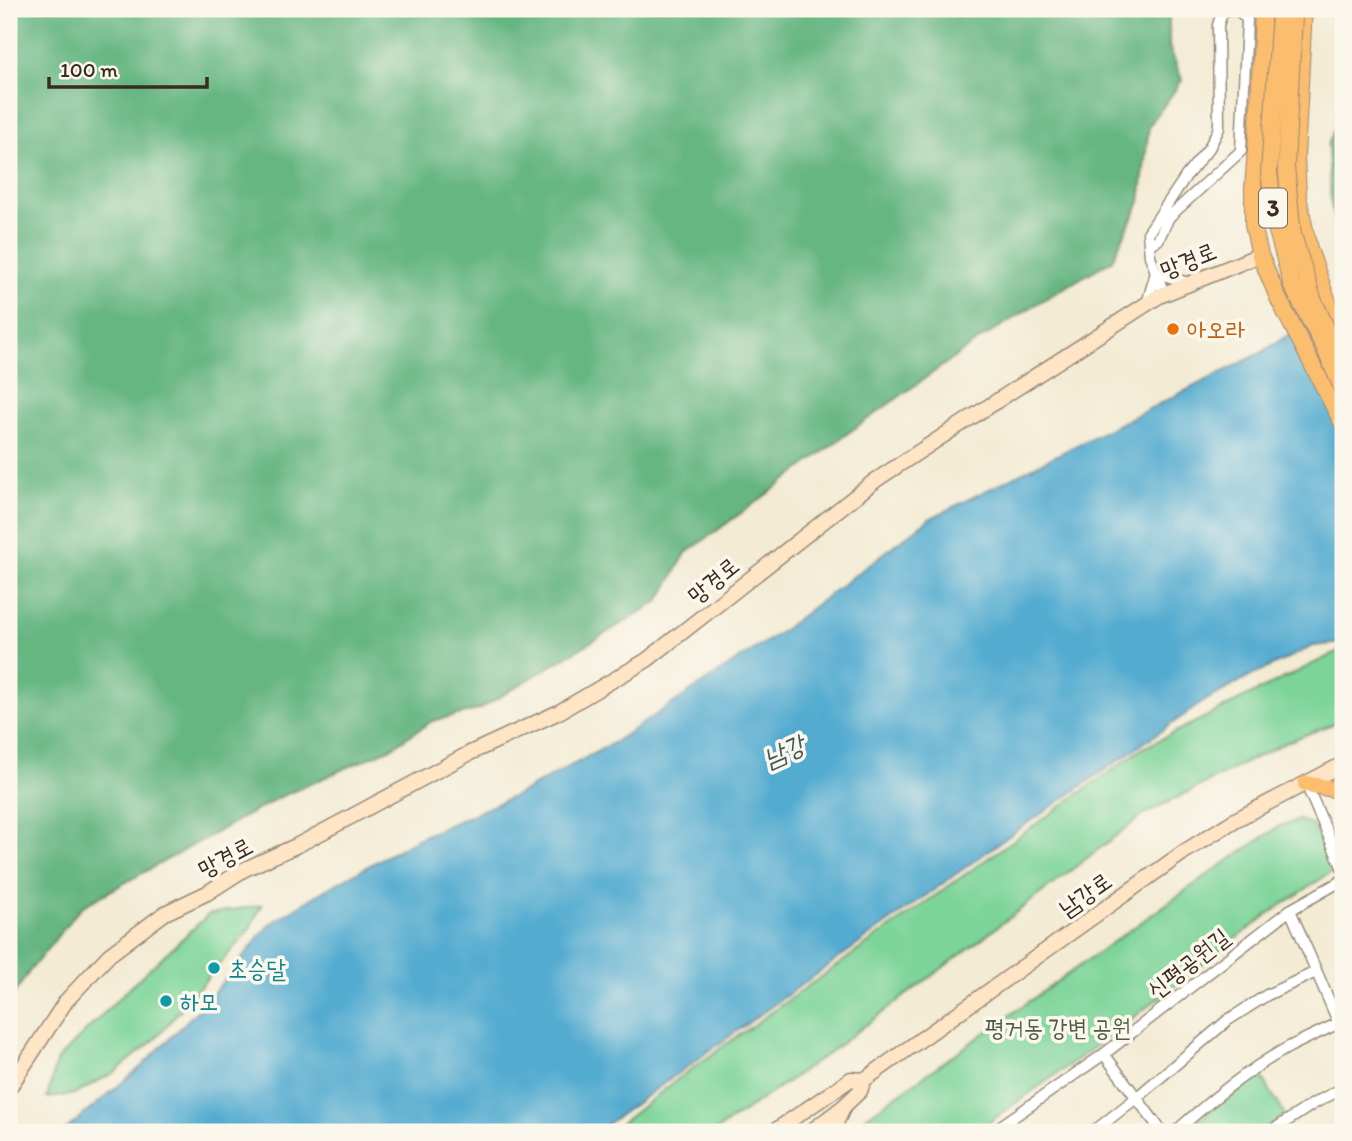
<svg xmlns="http://www.w3.org/2000/svg" width="1352" height="1141" font-family="Itim,'Poor Story',sans-serif">
  <rect width="100%" height="100%" fill="#fbf7ec"/>
  <filter id="ink" filterUnits="userSpaceOnUse"><feTurbulence type="fractalNoise" baseFrequency=".0143" numOctaves="2"/><feDisplacementMap in="SourceGraphic" scale="14" xChannelSelector="R" yChannelSelector="G"/><feConvolveMatrix kernelMatrix="1 2 1 2 8 2 1 2 1" color-interpolation-filters="sRGB"/></filter>
  <filter id="wash" filterUnits="userSpaceOnUse"><feTurbulence type="fractalNoise" baseFrequency=".00686" numOctaves="4" result="noise"/><feDisplacementMap in="SourceGraphic" scale="28" xChannelSelector="R" yChannelSelector="G"/><feGaussianBlur stdDeviation="1.57" result="paint"/><feColorMatrix in="noise" values="0 0 0 0 0 0 0 0 0 0 0 0 0 0 0 0 0 1.4 0 .05"/><feComposite in="paint" operator="in"/></filter>
  <g filter="url(#wash)">
    <rect width="100%" height="100%" fill="#f3ebd4"/>
    <g fill="#7dd499" stroke="#5c7f5c" stroke-width="2">
      <polygon points="1343,649 1343,720 1282,744 1143,815 984,937 823,1057 714,1132 610,1132 683,1075 1143,748"/>
      <polygon points="1299,820 1312,824 1333,871 1271,912 1096,1046 975,1132 845,1132 1216,869 1280,826"/>
      <polygon points="262,905 249,930 154,1040 115,1072 75,1094 47,1098 57,1060 132,985 209,914"/>
      <polygon points="1260,1074 1285,1115 1260,1132 1182,1132"/>
    </g>
    <g fill="#66b681" stroke="#507050" stroke-width="2">
      <polygon points="9,9 1169,9 1169,46 1182,80 1149,126 1140,202 1112,260 1038,303 976,342 848,433 770,492 686,553 659,601 478,710 432,721 389,749 280,797 81,907 31,969 9,1001"/>
      <polygon points="1343,107 1343,255 1331,205 1328,145"/>
    </g>
    <polygon fill="#53abd0" stroke="#476a77" stroke-width="2" points="1343,311 1343,643 1313,646 1253,675 1206,700 1009,836 596,1132 63,1132 141,1067 206,1002 270,924 330,887 419,838 517,795 613,743 779,633 929,519 1261,353 1300,327"/>
  </g>
  <g filter="url(#ink)">
    <g fill="none" stroke-linecap="round" stroke-linejoin="round">
      <g stroke="#978a79" stroke-width="13">
        <g id="street">
          <path d="M1149,244l9,-4 11,-23 72,-66 6,-131c-5,-8 -9,-10 -19,-11l-6,4 -4,12 1,103 -10,20 -23,28 -38,57 2,23 14,38"/>
          <polyline points="1147,304 1156,272 1190,284"/>
          <polyline points="1306,784 1343,869"/>
          <polyline points="1290,910 1343,1033"/>
          <polyline points="1104,1054 1162,1132"/>
          <polyline points="992,1132 1104,1054 1290,910 1343,880"/>
          <polyline points="1093,1132 1136,1098 1228,1020 1267,995 1316,972"/>
          <path d="M1175,1132c35,-31 72,-62 114,-85 16,-8 33,-16 50,-24"/>
          <polyline points="1270,1132 1313,1104 1343,1088"/>
        </g>
      </g>
      <g stroke="#978a79" stroke-width="17">
        <g id="secondary">
          <polyline points="9,1088 66,1001 109,955 165,913 207,893 243,870 298,845 470,753 559,712 647,660 876,480 952,430 1159,296 1260,255"/>
          <polyline points="773,1132 851,1079 864,1080"/>
          <polyline points="810,1132 843,1107 860,1091 864,1080 1184,852 1235,820 1343,764"/>
          <polyline points="832,1132 843,1108"/>
        </g>
      </g>
      <g stroke="#978a79" stroke-width="18">
        <g id="primary">
          <polyline points="1263,9 1259,107 1253,189 1253,225 1260,255 1279,300 1343,424"/>
          <polyline points="1304,9 1296,157 1298,196 1309,249 1324,291 1343,339"/>
          <polyline points="1306,784 1333,789 1343,785"/>
        </g>
      </g>
      <use href="#street" stroke="#fff" stroke-width="10"/>
      <use href="#secondary" stroke="#fde5c5" stroke-width="14"/>
      <use href="#primary" stroke="#fbbd6e" stroke-width="16"/>
      <g stroke="#978a79" stroke-width="18" stroke-linecap="butt">
        <g id="primary-bridge">
          <polyline points="1280,13 1269,172 1276,227 1292,286 1324,347 1343,390"/>
          <polyline points="1294,16 1286,166 1293,235 1313,299 1336,349"/>
        </g>
      </g>
      <use href="#primary-bridge" stroke="#fbbd6e" stroke-width="16"/>
    </g>
  </g>
  <circle fill="#e8710a" stroke="#fbf7ec" stroke-width="2.5" cx="1173" cy="329" r="7"/>
  <g fill="#0f9aa8" stroke="#fbf7ec" stroke-width="2.5">
    <circle cx="214" cy="968" r="7"/>
    <circle cx="166" cy="1001" r="7"/>
  </g>
  <g text-anchor="middle" dominant-baseline="central" stroke-width="7" stroke-linejoin="round" paint-order="stroke">
    <rect fill="#fbf7ec" stroke="#75685c" stroke-width="2" x="1259" y="188.5" width="28" height="39" rx="5"/>
    <g font-size="23" font-weight="bold" fill="#3b2a1e">
      <text x="1273" y="208">3</text>
    </g>
    <g font-size="24" fill="#3b2a1e" stroke="#fbf7ec">
      <text transform="translate(1188 260) rotate(-22)">망경로</text>
      <text transform="translate(713 580) rotate(-39)">망경로</text>
      <text transform="translate(225 857) rotate(-28)">망경로</text>
      <text transform="translate(1085 894) rotate(-35)">남강로</text>
      <text transform="translate(1188 963) rotate(-38)">신평공원길</text>
    </g>
    <g font-size="24" fill="#c56008" stroke="#fbf7ec" text-anchor="start">
      <text x="1187" y="329">아오라</text>
    </g>
    <g font-size="24" fill="#0d838f" stroke="#fbf7ec" text-anchor="start">
      <text x="228" y="968">초승달</text>
      <text x="180" y="1001">하모</text>
    </g>
    <g font-size="24" fill="#4f5d43" stroke="#fbf7ec">
      <text x="1058" y="1027">평거동 강변 공원</text>
    </g>
    <g font-size="26" font-style="italic" fill="#43575c" stroke="#fbf7ec">
      <text transform="translate(784 751) rotate(-24)">남강</text>
    </g>
  </g>
  <rect width="1352" height="1141" fill="none" stroke="#fbf7ec" stroke-width="35"/>
  <path d="M49 77v10h158v-10" fill="none" stroke="#3b2a1e" stroke-width="3.5"/>
  <text x="60" y="77" font-size="21" fill="#3b2a1e" stroke="#fbf7ec" stroke-width="5" paint-order="stroke">100 m</text>
</svg>
